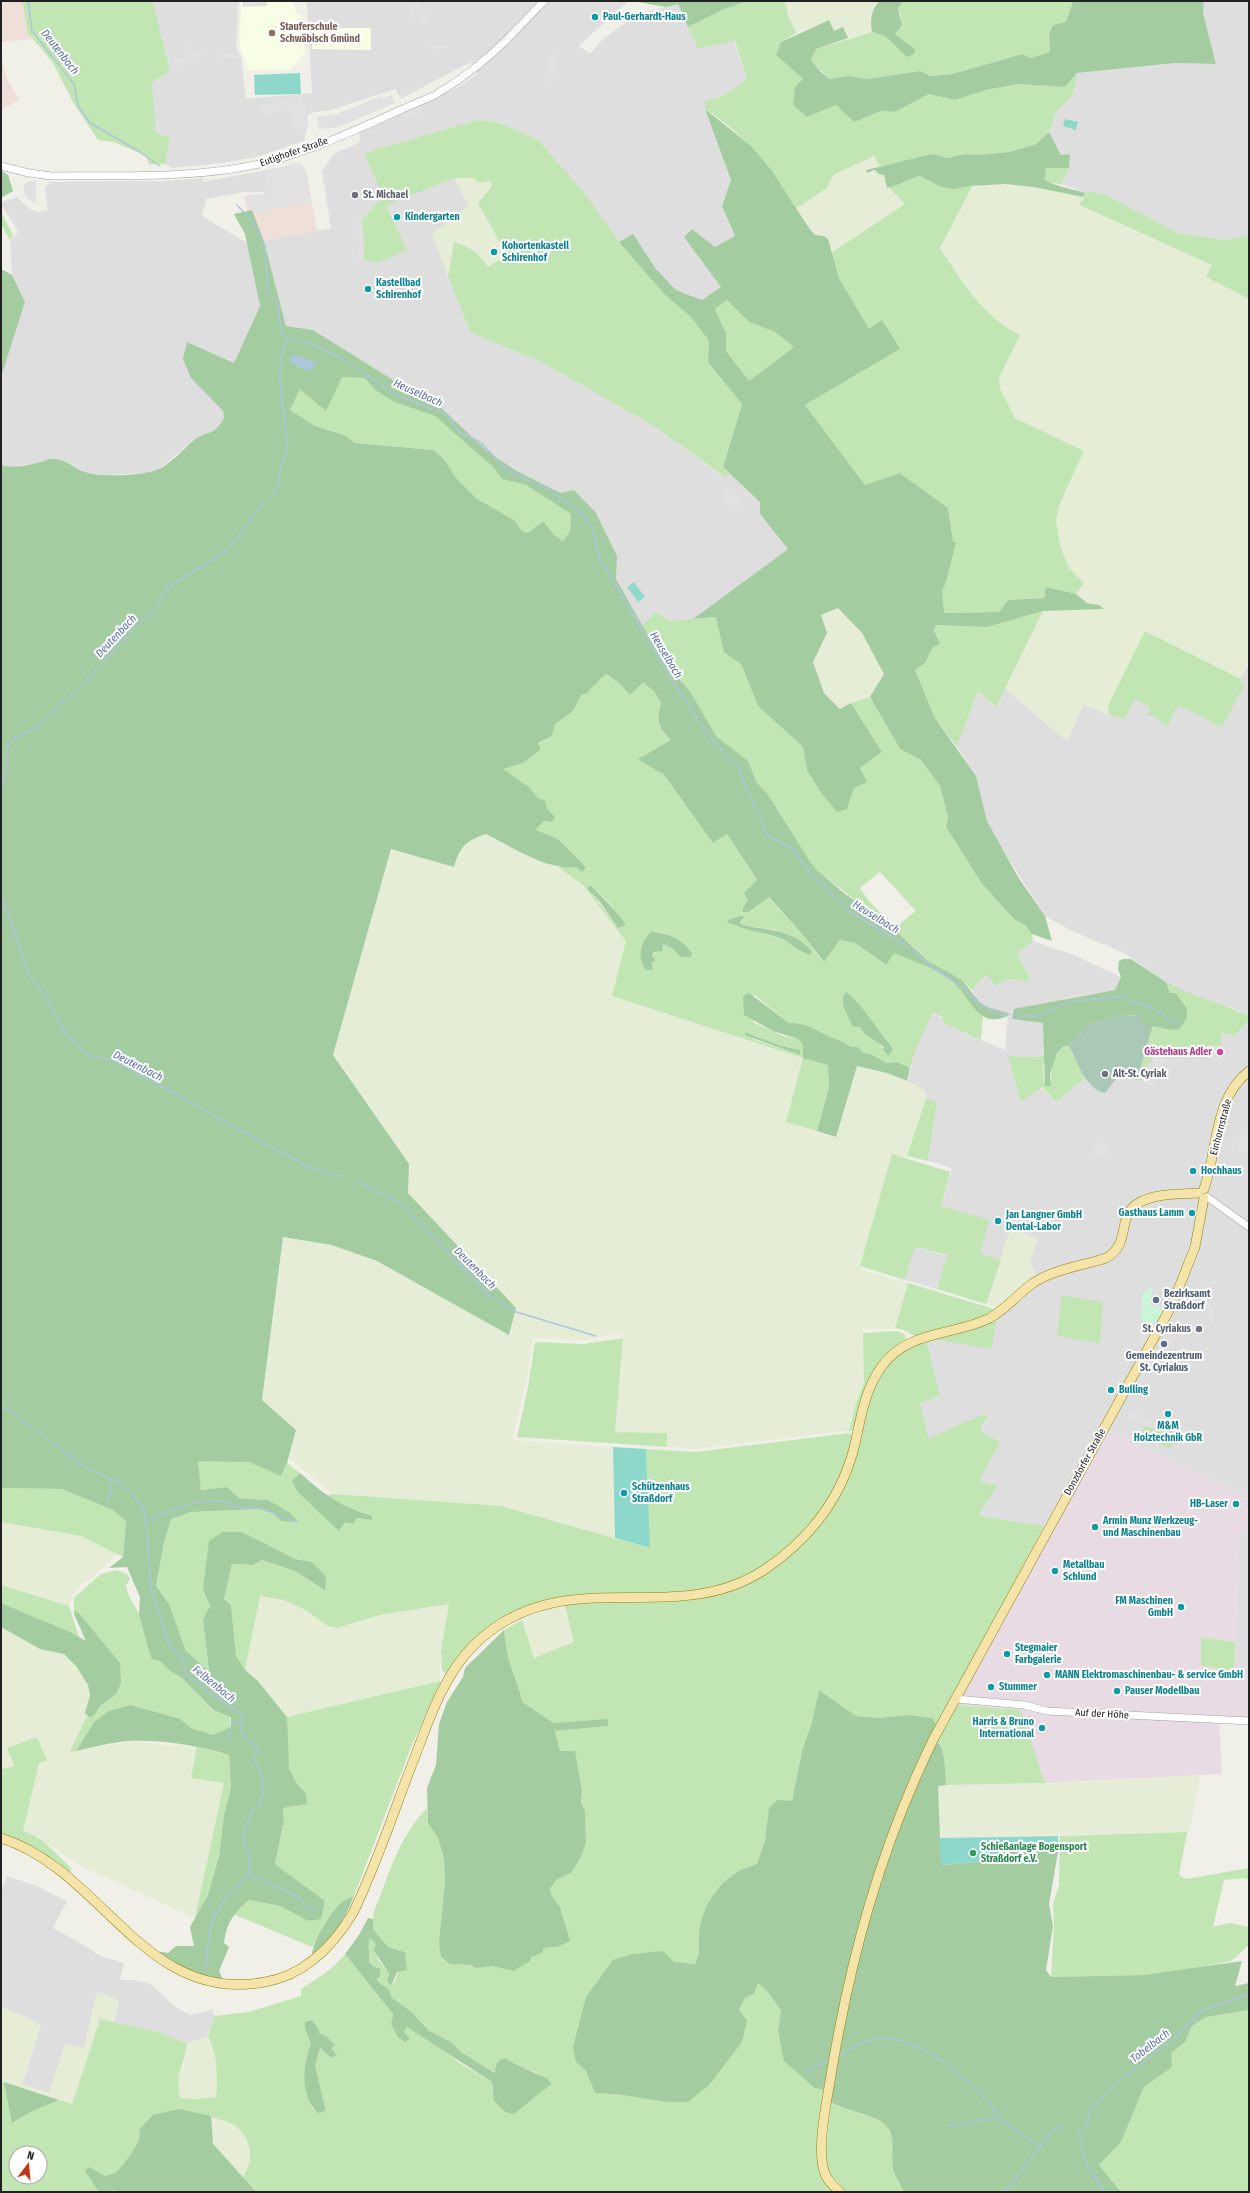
<svg xmlns="http://www.w3.org/2000/svg" width="1250" height="2193" font-family="'Fira Sans Condensed',sans-serif">
  <rect width="100%" height="100%" fill="#f0efe8"/>
  <g fill="#dfdede">
    <polygon points="153,1 237,1 235,45 241,57 246,99 312,93 307,4 305,1 629,1 578,46 590,53 603,39 638,14 678,4 698,49 734,41 747,79 720,98 705,100 705,109 731,180 722,206 735,236 715,247 692,229 684,236 722,287 702,300 676,290 656,269 634,235 619,242 582,191 538,140 498,122 477,120 364,153 383,196 361,221 386,206 454,178 470,206 432,234 471,333 537,360 557,371 655,427 724,477 729,472 760,502 760,514 788,549 693,619 670,621 655,612 642,626 616,579 617,556 561,493 515,470 487,451 434,401 406,388 313,330 286,326 264,241 331,228 322,171 335,153 360,142 359,132 426,103 458,87 478,74 470,62 401,99 395,89 331,110 314,112 307,115 308,125 304,141 256,157 222,163 172,168 165,164 170,137 156,133 153,111 152,83 170,71"/>
    <polygon points="1204,1 1249,1 1249,239 1246,236 1224,240 1178,233 1104,194 1088,191 1086,193 1061,184 1069,168 1070,154 1061,155 1049,132 1056,112 1073,95 1077,73 1175,63 1216,64 1203,13"/>
    <polygon points="266,170 266,192 243,192 206,199 202,216 247,243 260,306 234,363 188,342 208,395 223,411 224,418 219,427 212,433 198,437 159,469 145,473 106,475 88,473 69,463 52,459 38,463 9,467 1,465 1,377 25,302 12,275 10,241 18,232 1,203 16,197 30,209 38,212 48,210 45,188 50,182 164,181 203,178 203,182"/>
    <polygon points="1249,663 1249,1016 1235,1009 1186,994 1166,982 1124,953 1074,932 1045,916 996,839 987,821 976,776 957,747 978,691 995,707 1005,688 1059,735 1068,740 1083,704 1109,715 1135,699 1151,708 1167,724 1177,705 1245,683 1240,681"/>
    <polygon points="1033,941 1074,955 1121,977 1116,990 1067,998 1013,1019 1043,1023 1045,1057 1008,1056 1056,1102 1085,1078 1099,1091 1119,1075 1142,1081 1148,1062 1154,1053 1202,1058 1208,1045 1220,1033 1236,1035 1249,1020 1249,1499 1101,1427 1044,1526 980,1516 982,1508 997,1486 979,1482 980,1431 986,1420 957,1425 929,1440 920,1403 940,1396 927,1343 937,1340 945,1341 998,1308 1019,1289 1036,1277 1030,1262 1037,1240 1011,1227 1001,1260 979,1253 941,1206 952,1168 928,1161 937,1102 926,1099 925,1091 907,1081 916,1049 933,1012 966,1034 1005,1050 1008,1014 983,1006 972,990 986,975 999,984 1003,980 1029,976 1017,954"/>
    <polygon points="914,1247 947,1256 937,1289 905,1280"/>
    <polygon points="1239,1531 1249,1533 1249,1674 1234,1671"/>
    <polygon points="7,1876 34,1885 67,1901 53,1928 92,1950 100,1956 124,1963 120,1980 134,1980 151,1984 174,2006 190,2015 212,2010 215,2016 208,2036 187,2043 158,2032 114,2022 119,2000 97,1992 84,2049 65,2044 50,2093 22,2085 41,2025 1,2006 1,1892"/>
  </g>
  <g fill="#efdfd9">
    <polygon points="1,1 22,1 28,33 33,39 1,42"/>
    <polygon points="1,58 8,80 19,100 1,110"/>
    <polygon points="266,170 306,170 317,231 264,241 252,210 247,211 244,196 265,194 267,177"/>
  </g>
  <polygon fill="#e9dbe3" points="1106,1429 1249,1499 1249,1532 1239,1532 1235,1642 1201,1637 1201,1666 1249,1674 1249,1719 1219,1718 1222,1774 1045,1783 1021,1710 957,1705"/>
  <g fill="#f8fde5">
    <polygon points="241,1 292,1 296,12 305,21 305,53 290,70 248,70 240,46"/>
    <polygon points="312,28 371,28 371,50 312,49"/>
  </g>
  <g fill="#e6edd6">
    <polygon points="785,1 879,1 873,8 871,20 872,32 848,38 843,27 834,31 828,20 796,33 788,15"/>
    <polygon points="874,156 879,166 866,170 867,173 874,170 879,174 884,175 886,178 887,188 905,204 831,253 828,239 824,236 815,235 796,208 826,188 833,175"/>
    <polygon points="454,178 474,178 478,183 490,181 492,186 479,203 507,255 488,268 482,258 467,246 454,242 448,277 432,234 469,206"/>
    <polygon points="1005,184 1034,187 1083,197 1079,206 1212,265 1207,277 1249,299 1249,662 1241,679 1145,631 1108,706 1109,715 1083,704 1068,740 1059,735 1005,688 1043,611 1103,609 1099,605 1087,603 1076,594 1084,583 1069,568 1060,546 1056,520 1059,505 1084,451 1015,418 1000,389 999,378 1020,335 999,323 982,308 940,248 973,185"/>
    <polygon points="838,608 862,633 884,674 870,697 840,709 824,693 813,662 827,633 821,615"/>
    <polygon points="486,834 566,872 583,885 605,911 627,941 612,996 803,1058 786,1122 836,1137 857,1066 887,1073 925,1091 926,1099 907,1158 892,1154 860,1269 908,1283 895,1329 863,1329 864,1383 856,1403 850,1428 847,1431 694,1449 667,1447 666,1433 615,1432 623,1333 582,1340 533,1338 525,1387 512,1440 613,1447 615,1538 501,1506 333,1494 289,1458 296,1430 262,1400 283,1237 332,1245 377,1261 510,1335 516,1308 408,1193 409,1164 333,1055 391,849 454,867 457,854 468,841"/>
    <polygon points="1011,1226 1037,1240 1030,1262 1037,1277 1019,1289 998,1308 986,1304"/>
    <polygon points="1,1522 81,1536 118,1554 74,1592 69,1606 1,1585"/>
    <polygon points="260,1596 284,1600 304,1609 328,1626 351,1625 380,1615 449,1604 441,1651 440,1681 287,1717 257,1680 245,1670"/>
    <polygon points="564,1607 574,1642 534,1658 522,1620 546,1610"/>
    <polygon points="1,1627 40,1649 64,1654 76,1666 88,1685 90,1695 85,1713 87,1716 70,1750 134,1742 197,1747 192,1777 224,1783 195,1918 85,1868 32,1834 23,1831 39,1763 47,1761 1,1769"/>
    <polygon points="1201,1775 1189,1832 939,1838 938,1785 1061,1783"/>
    <polygon points="97,1992 119,2000 114,2022 100,2019 72,2104 1,2081 1,2006 41,2025 22,2084 49,2093 65,2044 84,2048"/>
    <polygon points="208,2036 213,2047 217,2073 216,2097 197,2099 180,2098 177,2084 186,2056 187,2043"/>
    <polygon points="211,2116 230,2123 240,2129 251,2149 249,2168 242,2177 213,2144"/>
  </g>
  <g fill="#c1e6b3" fill-rule="evenodd">
    <polygon points="22,1 153,1 170,71 152,83 156,133 170,137 165,164 149,164 146,156 114,142 98,140 73,102 53,63 28,33"/>
    <path d="M747,1h38l3,14 8,18 -15,9 -5,13 27,24 4,38 29,-12 18,17 27,-11 14,1 34,-18 26,6 31,-10 32,-6 47,3 12,-14 -4,22 -17,17 -7,20 -13,12 -27,8 -31,3 -12,-1 -19,4 -15,-4 -27,8 -26,4 -5,-10 -41,19 -6,13 -31,20c-24,-39 -51,-74 -91,-99v-9l15,-2 27,-19 -12,-38 -37,8 -10,-22 34,-17z"/>
    <polygon points="903,1 1073,1 1066,22 1053,25 1049,34 1050,52 1031,58 1022,54 952,74 931,76 920,71 867,79 849,76 829,79 811,60 816,49 872,32 885,36 896,46 915,49 895,34 901,16 898,9"/>
    <path d="M477,120l21,2 40,18 45,51 36,51 45,52 27,23 18,24 -1,21 34,42 -19,63 6,6 -4,4 -70,-50 -98,-56 -20,-11 -66,-27 -23,-56 6,-35c15,4 26,12 34,25l19,-12 -29,-52 14,-17 -2,-5 -12,2 -4,-5h-20l-68,28 21,44 -29,13 -15,-4 1,-20 -3,-18 22,-25 -19,-43z"/>
    <polygon points="1046,168 1069,168 1061,184 1049,183 1045,180"/>
    <path d="M920,176l19,10 34,-1 -33,63c23,34 42,68 80,87l-21,43 1,11 15,29 69,33 -25,54 -3,15 4,26 9,22 15,15 -8,11 -30,-7 -2,11 -36,2 -9,12 -56,1 -1,-23 3,-5 8,-44 -5,-33 -48,-35 -35,13 -60,-81 95,-56 -31,-20 -30,-51 -8,-25 74,-49 -16,-16 17,-9z"/>
    <polygon points="1088,191 1104,194 1178,233 1224,240 1246,236 1249,239 1249,299 1206,277 1212,265 1079,205"/>
    <polygon points="1,212 13,235 10,240 1,224"/>
    <polygon points="727,300 749,322 775,332 794,347 749,382 726,351 726,333 715,309"/>
    <polygon points="342,377 365,378 375,390 394,402 435,416 494,468 502,479 526,485 571,514 570,531 563,541 554,535 543,521 528,533 522,531 514,520 476,498 457,479 443,458 433,450 355,443 344,435 315,426 290,410 300,389"/>
    <path d="M1043,611l-47,96 -18,-16 -21,56 -22,-29 -20,-48c22,-16 14,-23 21,-45l51,2z"/>
    <path d="M655,612l15,9 46,-4 8,34 17,13 17,42 45,41 4,23 40,39 13,-41 22,-16 -31,-49 19,-6 30,52 21,11 19,26 8,31 -2,10 36,57 33,36 10,5 7,9 1,7 -16,13 12,22 -2,6c-16,-4 -17,-3 -31,3l-10,-10 -14,15 -10,-10 -34,-19 -15,-15 -96,-76 -8,-10 -42,-67 -10,-10 -9,-22 -32,-25 -26,-45 -28,-31 -20,-34zM880,872l36,39 -16,13 -4,1c-15,-10 -26,-21 -36,-37z"/>
    <polygon points="1145,631 1241,679 1240,681 1245,684 1222,727 1178,705 1168,725 1148,714 1151,708 1135,699 1125,719 1109,715 1108,706"/>
    <path d="M607,674l14,11 9,10 13,-12 11,8 7,12c-4,19 -5,24 10,37l-32,19 25,16 49,68 14,-9 30,47 -13,12 4,7 -5,7 7,5 18,-15 35,38 20,27 17,-22 15,3 30,22 9,-13c20,9 43,18 61,32 11,9 15,23 28,32l-2,24 -37,-17 -2,-6 -9,-5 -17,37 -6,19 -13,-6 -11,1 -15,-9 -7,-1 -6,-6c-10,1 -13,-5 -22,-8 -16,-6 -28,-17 -47,-16l-36,-29v28l30,14 15,3 5,6 1,13 24,7 1,22 -12,44 -31,-9 17,-64 -191,-62 14,-55 -43,-56 -25,-18h28l-28,-28 -22,-9 8,-9 3,-12 -18,-22 -26,-18 20,-6 18,-14 -3,-5 14,-8 3,-12 18,-13 9,-17 21,-18zM590,885c15,14 29,22 28,43l-30,-40zM744,919l-4,5 3,1 33,5 32,17 -4,6 -6,-6 -19,-9 -51,-15zM651,932l12,1 26,16h-17l-9,-5 -11,12 1,14h-7zM843,1000l33,27 14,18 -1,11 -10,-13 -19,-16 -10,-5v-5l-7,-12zM751,1034l30,12 19,4v5l-44,-15 -4,-2z"/>
    <path d="M1166,982c27,15 56,21 83,34v4l-13,15 -15,-2v13l-13,-1 -6,13 -48,-5 -3,10h-3l-6,18 -5,-1 16,-55 12,3 5,-35z"/>
    <path d="M1069,1046l16,32 -29,24 -14,-15 -21,15 -13,-46 37,1 -2,10 2,19h6c0,-14 1,-38 18,-40z"/>
    <polygon points="926,1099 937,1102 928,1161 907,1156"/>
    <polygon points="892,1154 950,1172 941,1206 989,1220 980,1253 1001,1260 986,1304 937,1289 947,1255 915,1247 905,1280 860,1266"/>
    <path d="M908,1283l83,25 3,2 -28,15 -50,11c-8,-2 -12,-9 -21,-7z"/>
    <polygon points="1062,1295 1103,1302 1100,1343 1057,1336"/>
    <path d="M996,1319l-4,30 -55,-9 -10,3 13,53 -20,7 9,36 28,-14 28,-11 2,3 -7,14 20,11 -21,39 18,5 -15,22 -2,8 64,10 -28,55 -80,144 -3,-7 -26,-3 -28,3 -23,-2 -37,-26 -7,32 -10,29 -10,50 -23,7 -4,32 -8,24 -22,9 -36,64 1,18 -5,9 -82,-4 -12,17 -25,85 10,9 9,22 28,2 116,-85 6,-12 9,-4 4,-12 10,10 13,19 -3,19 49,60 -7,59 17,43h-836v-111l3,1 9,41 18,-11 28,-12 13,4 28,-85 58,13 29,11c-2,23 -13,30 -7,55l17,1 19,-2c2,-21 1,-43 -8,-61l7,-20 34,-4 52,-16v-7c16,-10 32,-20 44,-35l48,60 -2,10 19,14 -6,-6 3,-6 38,25 13,11 34,20v9l47,-17 -28,-12 -6,-4 -9,15 -35,-21 -10,-10 -23,-12 -16,-18 -20,-14 -4,-10 -6,-3 -5,-7 -3,-11 -5,-5c1,-9 -2,-15 1,-24l6,6 2,15 11,15 -2,6 4,5 4,-4 10,-29 -17,-5 -15,-18c-1,-19 3,-21 9,-38 11,-30 22,-59 45,-83l1,15 10,15 6,21 1,24 -4,74c15,13 21,3 34,11l55,-11 14,-9 13,-1 12,-6 -9,-34 -8,-11 -2,-7 6,-9 15,-7 9,-14 6,-16 -1,-32 -4,-9 1,-10 -22,-41 -5,-20 53,-5v-6l-54,3 -32,-21c-2,-12 -6,-21 -10,-32 -5,-13 -6,-27 -8,-40l18,-10 12,38 40,-16 -10,-39 84,-3 96,-18 84,-68 51,-142 23,-23zM319,2033l7,3 8,9 -4,3 7,7 -6,3 -11,-10 -5,18 11,45 -13,-2c-11,-26 -13,-54 6,-76zM211,2117c10,3 21,5 28,12 14,14 14,33 4,48l-30,-33zM16,2153h24v24h-24z"/>
    <polygon points="897,1331 905,1334 906,1341 885,1357 855,1428 852,1431 847,1431 850,1428 856,1403 864,1383 863,1333"/>
    <polygon points="623,1338 615,1432 667,1433 667,1447 517,1437 528,1387 535,1342 584,1344"/>
    <polygon points="1145,1426 1176,1438 1170,1449 1141,1434"/>
    <polygon points="850,1433 853,1436 846,1463 821,1513 795,1543 759,1570 718,1586 700,1591 612,1595 513,1614 448,1675 442,1671 441,1651 449,1604 380,1615 337,1628 328,1626 304,1609 284,1600 260,1596 245,1670 236,1656 231,1605 224,1599 232,1564 253,1565 262,1560 295,1571 324,1591 326,1576 312,1562 295,1559 242,1532 203,1589 210,1606 203,1619 209,1671 186,1651 169,1604 156,1586 164,1543 171,1519 191,1512 259,1509 272,1513 281,1521 268,1500 239,1498 227,1487 201,1490 198,1461 249,1461 281,1476 287,1463 300,1473 293,1481 345,1522 356,1518 371,1520 372,1516 350,1508 325,1496 333,1494 501,1506 649,1548 646,1449 696,1452"/>
    <polygon points="1,1488 62,1489 113,1510 126,1521 123,1557 81,1536 1,1522"/>
    <path d="M117,1570l10,4 3,5 -4,6c3,15 7,17 13,29 8,13 6,32 14,46l7,1 10,10 12,7 30,32 18,6 1,11 -18,8 -22,-7 -12,-9 -48,-14 -37,17 -18,29 -5,1 -1,-1 17,-35 3,2 6,-5 3,-6 17,-13 4,-31 -41,-50 -4,-3 -1,4v-16l27,-24z"/>
    <polygon points="1,1585 69,1606 79,1637 1,1603"/>
    <polygon points="1201,1637 1235,1642 1234,1671 1201,1666"/>
    <path d="M440,1681l2,3 -29,58 -59,154c-21,11 -30,32 -42,51l-79,-33 16,-14 31,6 28,15 13,-3 4,-17 -50,-37 9,-44 -1,-12 23,-4c0,-17 -12,-20 -17,-36 -4,-15 -1,-35 -2,-51z"/>
    <path d="M957,1705l64,5 24,73 -99,2c-1,-13 0,-34 -9,-44z"/>
    <path d="M37,1737l10,24 -8,2 -16,68c21,7 32,22 48,37v5l-32,-23 -38,-17v-64l13,-3 -7,-18z"/>
    <polygon points="197,1747 229,1755 231,1787 224,1815 219,1856 208,1895 195,1918 224,1783 191,1778"/>
    <polygon points="1187,1832 1179,1875 1186,1879 1249,1868 1249,1880 1244,1878 1224,1880 1213,1927 1229,1923 1249,1927 1249,1945 1231,1961 1196,1968 1144,1975 1051,1977 1054,1925 1053,1904 1059,1885 1060,1836"/>
    <polygon points="1249,2010 1249,2192 1121,2192 1099,2165 1121,2142 1144,2087 1171,2067 1171,2053 1185,2042 1192,2026 1206,2017"/>
    <polygon points="831,2102 839,2107 874,2118 887,2125 892,2137 893,2151 906,2192 847,2192 828,2172 825,2157"/>
  </g>
  <g fill="#a4cca1" fill-rule="evenodd">
    <polygon points="632,1 747,1 722,10 688,27 678,4 666,7"/>
    <path d="M879,1h24l-5,8 4,16 -7,9 20,15 -1,5 -7,3 -22,-21 -13,-4c-2,-12 -1,-21 7,-31z"/>
    <polygon points="1073,1 1204,1 1203,13 1216,64 1175,63 1077,73 1065,87 1018,84 986,90 955,100 929,94 895,112 881,111 854,122 836,105 807,117 793,105 795,87 803,79 776,55 781,42 829,20 834,31 843,27 848,38 816,49 811,60 820,71 829,79 849,76 867,79 920,71 931,76 952,74 1022,54 1031,58 1050,52 1049,34 1053,25 1066,22"/>
    <path d="M705,109l46,37 21,25 37,57 6,7 9,1 4,3 11,39 30,51 13,-9 18,29 -95,56 60,80 35,-12 48,35 5,33 3,2 -11,42 -3,5 2,23 55,-1 9,-12 36,-2 2,-11 30,7 11,9 12,2 5,4 -61,2 -56,16 -51,-2 -2,6 6,13 -7,3 -8,16 -10,7 20,48 41,58 11,45 31,56 27,39 7,25 -20,-7 -7,-9 -10,-5 -33,-36 -36,-57 2,-10 -8,-31 -19,-26 -21,-11 -30,-52 14,-23 -22,-41 -24,-25 -17,7 6,18 -14,29 11,31 16,16 11,-6 31,49 -22,16 7,14 -13,6 -7,21 -10,3 -15,-18 -15,-24 -4,-23 -45,-41 -17,-42 -17,-12 -8,-35 -23,2 95,-70 -28,-35v-12l-37,-35 19,-63 -34,-42 1,-21 -18,-24 -27,-23 -45,-52 14,-8 23,35 20,21 26,10 19,-13 -37,-50 8,-8 23,18 20,-11 -13,-30 9,-26zM727,300l22,22 26,10 19,15 -45,34 -23,-30v-18l-11,-24z"/>
    <path d="M1049,132l12,23 9,-1 -1,14h-23l-1,12c6,5 31,10 41,13l-3,4 -49,-10 -29,-3 -36,2 -15,3 -15,-3 -19,-10c-13,3 -20,9 -33,12l-3,-13 -5,-1 -5,-4 -7,3 -1,-3 66,-16 15,4 19,-4 12,1 31,-3 27,-8z"/>
    <polygon points="1,170 8,175 13,191 1,198"/>
    <path d="M252,210l12,31 22,85 27,4 93,58 28,13 53,50 28,19 46,23 13,-3 22,23 21,43 -1,23 46,81 28,31 26,45 32,25 9,22 10,10 42,67 8,10 28,24 38,25 45,42 34,19 21,26 25,7v3c-30,13 -36,-16 -53,-32 -16,-14 -41,-23 -61,-31l-8,12 -31,-22 -15,-3 -16,22 -21,-27 -34,-38 -20,15h-6v-5l5,-7 -4,-7 13,-13 -30,-46 -14,9 -49,-68 -26,-16 33,-19c-15,-14 -14,-19 -10,-37l-7,-12 -11,-8 -13,12 -9,-10 -14,-11 -4,2 -17,18h-4l-9,17 -18,13 -3,12 -14,7 3,6 -18,14 -20,6 26,18 10,12 6,1 2,9 8,8 -3,5 -8,-1 -8,9 22,9 28,28 -4,5 -6,-5c-28,4 -64,-20 -90,-33 -20,7 -26,12 -32,33l-63,-18 -58,206 76,109 -1,29 108,115 -7,27 -132,-74 -45,-16 -49,-8 -21,163 34,30 -9,33 -6,13 -32,-14 -51,-1 3,29 26,-3 12,11 29,2 22,13 8,9 -17,-1 -9,-8 -13,-4 -68,3 -20,7 -7,24 -8,43 13,18 17,47 23,20 -6,-52 7,-13 -7,-17 6,-48 13,-9h20l53,27 17,3 14,14 -1,15 -30,-20 -33,-11 -9,5 -21,-1 -8,35 7,6 5,51 9,14 12,10 30,37 2,51 7,14 10,12 1,10 -24,4 1,12 -9,44 50,37 -4,18 -13,2 -28,-15 -31,-6c-16,14 -22,22 -25,43l5,4 -10,24 5,11 -21,-4 -46,-24 4,-2 7,1 8,-7h18l-4,-19 18,-32 11,-39 5,-41 7,-28 -2,-32c-32,-10 -77,-17 -110,-13 -15,2 -29,6 -43,9l18,-29 15,-11 22,-6 49,14 11,9 22,7 18,-8v-10l-18,-7 -31,-32 -12,-7 -10,-10 -7,-1 -3,-5 -11,-41 1,-17 -13,-30 -18,1 14,-11 3,-36 -13,-11 -51,-21 -61,-1v-1023c12,3 24,1 36,-2 6,-1 12,-5 18,-4 13,1 21,11 33,14 17,4 58,3 73,-5 12,-7 22,-18 33,-28 13,-11 18,-1 30,-22l-1,-7 -32,-33 -8,-19 4,-17 47,21 26,-57 -15,-72 -11,-20zM342,377l23,1 10,12 19,12 41,14 59,52 8,11 24,6 45,29 -1,17 -7,10 -9,-6 -11,-14 -15,12 -6,-2 -8,-11 -38,-22 -19,-19 -14,-21 -10,-8 -78,-7 -11,-8 -29,-9 -25,-16 10,-21 26,22z"/>
    <polygon points="1,269 12,275 25,302 1,377"/>
    <path d="M590,885c13,12 25,25 35,38l-1,3 -6,2 -18,-26 -13,-14z"/>
    <path d="M741,916l3,1 -4,6 3,2c24,5 52,5 69,27l-2,3c-11,-3 -19,-12 -30,-17 -14,-5 -28,-6 -42,-12 -4,-2 -8,-2 -11,-4l3,-3z"/>
    <path d="M651,932c18,1 31,7 41,21l-1,4h-10l-8,-8 -10,-5 -1,7 -8,1 -2,4 3,4 -3,3 1,7h-7c-9,-14 -6,-27 5,-38z"/>
    <path d="M1123,959h8l35,23 4,11h5c12,14 18,20 4,36l-8,1 -28,-6 -3,-8 -15,-1 -38,10 -18,21 -6,1 -6,6 -7,21 1,12h-6l-2,-63 -31,-4 2,-10 101,-19 6,-13 -3,-8 1,-8z"/>
    <polygon points="847,992 859,1004 893,1049 889,1056 883,1050 884,1047 864,1033 860,1027 852,1026 843,1005 843,996"/>
    <path d="M749,993l40,30c19,-1 31,10 47,16 9,3 12,9 22,8l6,6 7,1 15,9 11,-1 13,6 -3,13 -20,-8 -30,-7 -21,71 -19,-6 12,-44 -1,-22 -25,-7v-13l-5,-6 -25,-8 -29,-16 -1,-19z"/>
    <polygon points="745,1032 781,1046 800,1050 800,1055 745,1035"/>
    <path d="M300,1473c27,24 39,32 72,43v4l-16,-2 -2,6 -9,-2 -6,9 -42,-40 -5,-10z"/>
    <polygon points="1,1603 72,1633 86,1641 74,1614 75,1610 79,1613 120,1663 121,1683 116,1694 99,1707 96,1713 90,1718 85,1713 90,1695 88,1685 76,1666 64,1654 40,1649 1,1627"/>
    <path d="M504,1630c2,13 3,27 8,40 4,11 8,20 10,32l32,21 54,-4v7l-53,5 5,20h15l7,41 -1,10 4,9 1,32 -6,16 -9,14 -15,7 -6,9 2,7 8,11 10,34 -13,6 -13,1 -2,5 -11,4 -1,4 -16,10 -21,-5 -18,2 -5,-3 -20,-1 -9,-7 -2,-14 6,-60 -1,-24 -6,-21 -10,-15 -1,-35 9,-23 3,-41 8,-22 16,-25 2,-9z"/>
    <path d="M819,1690l37,26 23,2 28,-3 26,3 3,7 1,16c9,10 8,31 9,44l-8,1 3,79 50,-4 27,-15 12,2 22,-5 7,3 -10,58 4,22 -7,44 5,7 93,-2 98,-14 -7,25 14,-3v27l-43,7 -14,9 -7,16 -14,11 1,14 -28,20 -23,55 -22,23 22,27h-215l-3,-2c-3,-7 -9,-15 -10,-22 -3,-22 7,-39 -19,-50 -14,-6 -30,-8 -43,-16l-4,-12 -12,-2 -31,-27 -6,-31 3,-19 -13,-19 -10,-9 -4,11 -9,4 -6,12 8,11 -5,21 -33,43 -21,17h-21l-44,-7 -28,-2 -9,-22 -10,-9 -3,-15 13,-50 27,-37 19,-6 31,-3 11,11 21,2c6,-11 3,-16 4,-27 1,-25 15,-49 35,-63 6,-5 16,-7 23,-10l8,-24 4,-32 8,-8 15,1 10,-50 10,-29z"/>
    <path d="M354,1896c-9,24 -22,43 -42,59 0,-13 18,-41 28,-51 4,-4 9,-6 14,-8z"/>
    <path d="M368,1918l5,1v10l15,18 17,5 2,18 -10,2 -6,14 -4,-6 2,-6 -15,-24 2,-6 -6,-6c-3,9 0,15 -1,24l5,5 6,2v7l-3,3 5,6 6,3 4,10 20,14 16,18 23,12 10,10 34,21c1,-9 1,-12 10,-15l6,4 37,17 3,5 -37,30 -9,-2 -11,-11 -2,-19 -85,-55 -3,5 6,6 -5,4 -7,-5 -7,-13 2,-10 -48,-60 14,-19z"/>
    <path d="M312,2020l7,10v3l7,3 9,9 -4,3 6,7 -6,3 -11,-10 -5,18 11,45 -8,2c-19,-17 -15,-49 -7,-70l-6,-14v-7z"/>
    <polygon points="4,2082 59,2100 31,2112 12,2123"/>
    <polygon points="179,2109 211,2116 213,2144 256,2192 116,2192 115,2190 99,2192 85,2171 89,2167 105,2176 116,2173 129,2157 139,2141 140,2129 153,2115"/>
  </g>
  <path fill="#abc7b6" d="M1125,1015l15,1 3,7 10,2 -16,55 -18,-5 -14,18c-20,-4 -27,-31 -36,-47l18,-21z"/>
  <path fill="#caf6d7" d="M1149,1288l4,1 -4,16 12,4 3,4c-7,12 -11,11 -23,7l1,-26z"/>
  <g fill="#8dd8cb">
    <polygon points="300,73 301,94 255,95 254,75"/>
    <polygon points="1065,119 1078,122 1076,130 1063,126"/>
    <polygon points="634,582 645,597 638,602 627,587"/>
    <polygon points="613,1447 646,1449 650,1548 615,1538"/>
    <polygon points="1058,1836 1059,1846 1052,1843 1030,1848 1018,1846 991,1861 941,1865 939,1838"/>
  </g>
  <g fill="#e1e1e1">
    <polygon points="237,1 239,1 237,45 235,45"/>
    <polygon points="242,1 267,1 267,6 243,7"/>
    <polygon points="414,1 420,1 428,22 422,24"/>
    <polygon points="412,2 417,16 412,18 407,4"/>
    <polygon points="184,42 190,42 191,52 202,52 202,54 191,55 190,52 185,53"/>
    <polygon points="448,45 448,48 430,49 430,46"/>
    <polygon points="238,54 238,57 219,59 219,55"/>
    <polygon points="550,55 558,56 556,76 553,75 549,87 543,80 547,74"/>
    <polygon points="192,57 193,63 175,65 174,59"/>
    <polygon points="302,94 308,125 296,130 288,110 263,118 259,107"/>
    <polygon points="391,95 395,103 339,127 319,129 317,117 334,115 381,96 382,99"/>
    <polygon points="420,107 422,111 404,118 402,114"/>
    <polygon points="300,163 306,170 311,202 257,212 256,209 249,210 247,196 265,194 267,177 266,170"/>
    <polygon points="36,180 36,203 26,198 23,188 27,182"/>
    <polygon points="358,221 361,221 364,239 363,259 359,258 360,240"/>
    <polygon points="727,490 742,501 737,507 733,507 721,498"/>
    <polygon points="1154,1055 1166,1058 1163,1067 1152,1064"/>
    <polygon points="1147,1069 1158,1072 1154,1086 1143,1083"/>
    <polygon points="1241,1133 1249,1135 1249,1152 1238,1151"/>
    <polygon points="1097,1141 1109,1147 1103,1158 1092,1152"/>
    <polygon points="1181,1296 1209,1302 1212,1307 1214,1323 1209,1321 1208,1306 1180,1299"/>
    <polygon points="1141,1325 1150,1326 1143,1345 1137,1344"/>
    <polygon points="1131,1412 1151,1422 1149,1427 1128,1417"/>
  </g>
  <polygon fill="#adc6da" points="295,355 315,362 315,368 308,371 293,364 289,359 290,357"/>
  <g fill="none" stroke-linecap="round" stroke-linejoin="round">
    <g stroke="#adc6da" stroke-width="1.5">
      <polyline points="28,1 32,31 74,84 78,106 90,123 140,152 160,166"/>
      <path d="M237,205l16,17 12,24 3,45 9,11 5,31 6,5c-17,28 -1,78 -1,109 0,7 -6,16 -7,23 -2,11 -2,20 -10,28"/>
      <polyline points="288,338 314,345 343,359 397,395 448,415 458,431 481,443 509,472 547,488 583,515 592,527 600,559 674,683 697,719 719,748 739,767 747,790 769,837 792,848 809,872 850,912 906,945 932,967 964,988 976,1001 1001,1015 1009,1014"/>
      <polyline points="1,789 8,761 6,749 12,740 31,731 75,692 155,608 168,587 227,551 263,504"/>
      <polyline points="1,895 28,972 50,1003 65,1033 88,1055 113,1060 310,1168 345,1177"/>
      <polyline points="1014,1015 1035,1017 1070,1002 1123,996 1130,1001 1153,1008 1179,1026"/>
      <polyline points="359,1182 399,1202 489,1295 513,1311 596,1336"/>
      <path d="M1,1407l12,6 73,55 32,14 14,11 12,18 3,17 4,59 17,56 15,17 2,13 27,22 25,15 7,7 -4,15 18,17 -4,9c8,16 13,32 5,49l-6,2 -11,26 7,20v19l-23,24 -15,25 -6,47"/>
      <polyline points="108,1501 111,1492 109,1478"/>
      <path d="M147,1521c24,-11 50,-23 77,-20 5,1 9,5 14,6 8,2 16,-1 24,1 15,5 17,11 34,13"/>
      <polyline points="226,1739 235,1723 242,1722"/>
      <polyline points="249,1874 297,1896 307,1907 317,1911"/>
      <path d="M839,2056c12,-7 28,-18 42,-18 41,0 80,36 107,64 5,5 7,10 12,15 11,12 28,21 42,30"/>
      <polyline points="807,2071 830,2059"/>
      <polyline points="948,2126 1000,2118"/>
      <polyline points="1104,2191 1088,2167 1078,2132 1086,2126 1090,2111 1117,2083 1178,2035 1203,2010 1249,1994"/>
      <polyline points="1003,2192 1009,2187 1050,2134 1062,2125"/>
    </g>
    <g stroke="#a2a2a2" stroke-width="8">
      <g id="minor">
        <path d="M1,166l28,7 22,3c66,-1 144,3 208,-12 58,-13 118,-45 174,-68 49,-28 73,-55 111,-95"/>
        <polyline points="1207,1197 1249,1227"/>
        <polyline points="956,1699 1024,1705 1047,1711 1249,1721"/>
      </g>
    </g>
    <g stroke="#91820d" stroke-width="10">
      <g id="major">
        <path d="M1204,1189c14,-39 9,-90 45,-118"/>
        <path d="M1,1838c102,32 143,167 264,144 40,-7 68,-36 88,-69 25,-51 42,-106 63,-159 14,-37 28,-78 56,-107 89,-90 199,-16 292,-77 46,-31 78,-72 91,-126 6,-27 10,-55 27,-78 26,-36 72,-30 108,-48 16,-9 28,-24 43,-35 21,-14 49,-17 73,-25 26,-15 10,-40 31,-54 16,-11 43,-10 61,-11"/>
        <path d="M840,2192c-6,-6 -14,-12 -16,-21 -7,-25 2,-65 6,-90 20,-122 50,-233 104,-343l238,-433 23,-58 9,-49"/>
      </g>
    </g>
    <use href="#minor" stroke="#fff" stroke-width="7"/>
    <use href="#major" stroke="#f5e4a9" stroke-width="9"/>
  </g>
  <g fill="#0f9aa8" stroke="#fff" stroke-width="1.5">
    <circle cx="595" cy="17" r="4"/>
    <circle cx="397" cy="217" r="4"/>
    <circle cx="494" cy="252" r="4"/>
    <circle cx="368" cy="289" r="4"/>
    <circle cx="1193" cy="1171" r="4"/>
    <circle cx="1192" cy="1213" r="4"/>
    <circle cx="998" cy="1221" r="4"/>
    <circle cx="1111" cy="1390" r="4"/>
    <circle cx="1168" cy="1414" r="4"/>
    <circle cx="624" cy="1493" r="4"/>
    <circle cx="1236" cy="1504" r="4"/>
    <circle cx="1095" cy="1527" r="4"/>
    <circle cx="1055" cy="1571" r="4"/>
    <circle cx="1181" cy="1607" r="4"/>
    <circle cx="1007" cy="1654" r="4"/>
    <circle cx="1047" cy="1675" r="4"/>
    <circle cx="991" cy="1687" r="4"/>
    <circle cx="1117" cy="1691" r="4"/>
    <circle cx="1042" cy="1728" r="4"/>
  </g>
  <circle fill="#8d6e63" stroke="#fff" stroke-width="1.5" cx="272" cy="33" r="4"/>
  <g fill="#6b7280" stroke="#fff" stroke-width="1.5">
    <circle cx="355" cy="195" r="4"/>
    <circle cx="1105" cy="1074" r="4"/>
    <circle cx="1199" cy="1329" r="4"/>
  </g>
  <circle fill="#d1479c" stroke="#fff" stroke-width="1.5" cx="1220" cy="1052" r="4"/>
  <g fill="#5c6f8a" stroke="#fff" stroke-width="1.5">
    <circle cx="1156" cy="1300" r="4"/>
    <circle cx="1164" cy="1344" r="4"/>
  </g>
  <circle fill="#2e9e5b" stroke="#fff" stroke-width="1.5" cx="973" cy="1853" r="4"/>
  <g text-anchor="middle" dominant-baseline="central" stroke-width="4" stroke-linejoin="round" paint-order="stroke">
    <g font-size="10" font-weight="bold" fill="#0d838f" stroke="#fff" text-anchor="start">
      <text x="603" y="17">Paul-Gerhardt-Haus</text>
      <text x="405" y="217">Kindergarten</text>
      <text x="502" y="246">Kohortenkastell<tspan x="502" dy="12">Schirenhof</tspan></text>
      <text x="376" y="283">Kastellbad<tspan x="376" dy="12">Schirenhof</tspan></text>
      <text x="1201" y="1171">Hochhaus</text>
      <text x="1184" y="1213" text-anchor="end">Gasthaus Lamm</text>
      <text x="1006" y="1215">Jan Langner GmbH<tspan x="1006" dy="12">Dental-Labor</tspan></text>
      <text x="1119" y="1390">Bulling</text>
      <text x="1168" y="1426" text-anchor="middle">M&amp;M<tspan x="1168" dy="12">Holztechnik GbR</tspan></text>
      <text x="632" y="1487">Schützenhaus<tspan x="632" dy="12">Straßdorf</tspan></text>
      <text x="1228" y="1504" text-anchor="end">HB-Laser</text>
      <text x="1103" y="1521">Armin Munz Werkzeug-<tspan x="1103" dy="12">und Maschinenbau</tspan></text>
      <text x="1063" y="1565">Metallbau<tspan x="1063" dy="12">Schlund</tspan></text>
      <text x="1173" y="1601" text-anchor="end">FM Maschinen<tspan x="1173" dy="12">GmbH</tspan></text>
      <text x="1015" y="1648">Stegmaier<tspan x="1015" dy="12">Farbgalerie</tspan></text>
      <text x="1055" y="1675">MANN Elektromaschinenbau- &amp; service GmbH</text>
      <text x="999" y="1687">Stummer</text>
      <text x="1125" y="1691">Pauser Modellbau</text>
      <text x="1034" y="1722" text-anchor="end">Harris &amp; Bruno<tspan x="1034" dy="12">International</tspan></text>
    </g>
    <g font-size="10" font-weight="bold" fill="#785e54" stroke="#fff" text-anchor="start">
      <text x="280" y="27">Stauferschule<tspan x="280" dy="12">Schwäbisch Gmünd</tspan></text>
    </g>
    <g font-size="10" fill="#212121" stroke="#fff">
      <text transform="translate(294 152) rotate(-19)">Eutighofer Straße</text>
      <text transform="translate(1221 1127) rotate(-75)">Einhornstraße</text>
      <text transform="translate(1085 1462) rotate(-61)">Donzdorfer Straße</text>
      <text transform="translate(1102 1714) rotate(3)">Auf der Höhe</text>
    </g>
    <g font-size="10" font-weight="bold" fill="#5b616d" stroke="#fff" text-anchor="start">
      <text x="363" y="195">St. Michael</text>
      <text x="1113" y="1074">Alt-St. Cyriak</text>
      <text x="1191" y="1329" text-anchor="end">St. Cyriakus</text>
    </g>
    <g font-size="10" font-weight="bold" fill="#b23c85" stroke="#fff" text-anchor="end">
      <text x="1212" y="1052">Gästehaus Adler</text>
    </g>
    <g font-size="10" font-weight="bold" fill="#4e5e75" stroke="#fff" text-anchor="start">
      <text x="1164" y="1294">Bezirksamt<tspan x="1164" dy="12">Straßdorf</tspan></text>
      <text x="1164" y="1356" text-anchor="middle">Gemeindezentrum<tspan x="1164" dy="12">St. Cyriakus</tspan></text>
    </g>
    <g font-size="10" font-weight="bold" fill="#27864d" stroke="#fff" text-anchor="start">
      <text x="981" y="1847">Schießanlage Bogensport<tspan x="981" dy="12">Straßdorf e.V.</tspan></text>
    </g>
    <g font-size="11" font-style="italic" fill="#546ca9" stroke="#fff">
      <text transform="translate(60 52) rotate(52)">Deutenbach</text>
      <text transform="translate(418 393) rotate(24)">Heuselbach</text>
      <text transform="translate(116 636) rotate(-47)">Deutenbach</text>
      <text transform="translate(666 655) rotate(59)">Heuselbach</text>
      <text transform="translate(876 917) rotate(32)">Heuselbach</text>
      <text transform="translate(138 1066) rotate(27)">Deutenbach</text>
      <text transform="translate(475 1268) rotate(45)">Deutenbach</text>
      <text transform="translate(214 1684) rotate(39)">Felbenbach</text>
      <text transform="translate(1150 2046) rotate(-38)">Tobelbach</text>
    </g>
  </g>
  <rect width="1250" height="2193" fill="none" stroke="#212121" stroke-width="4"/>
  <g transform="translate(28 2165) rotate(16)"><circle r="19" fill="#ffffff" stroke="#a6a6a6"/>
  <path d="M0-3L7 15L0 10L-7 15Z" fill="#c13711"/>
  <text y="-6" font-size="11" font-weight="bold" text-anchor="middle" fill="#212121">N</text>
  </g>
</svg>
